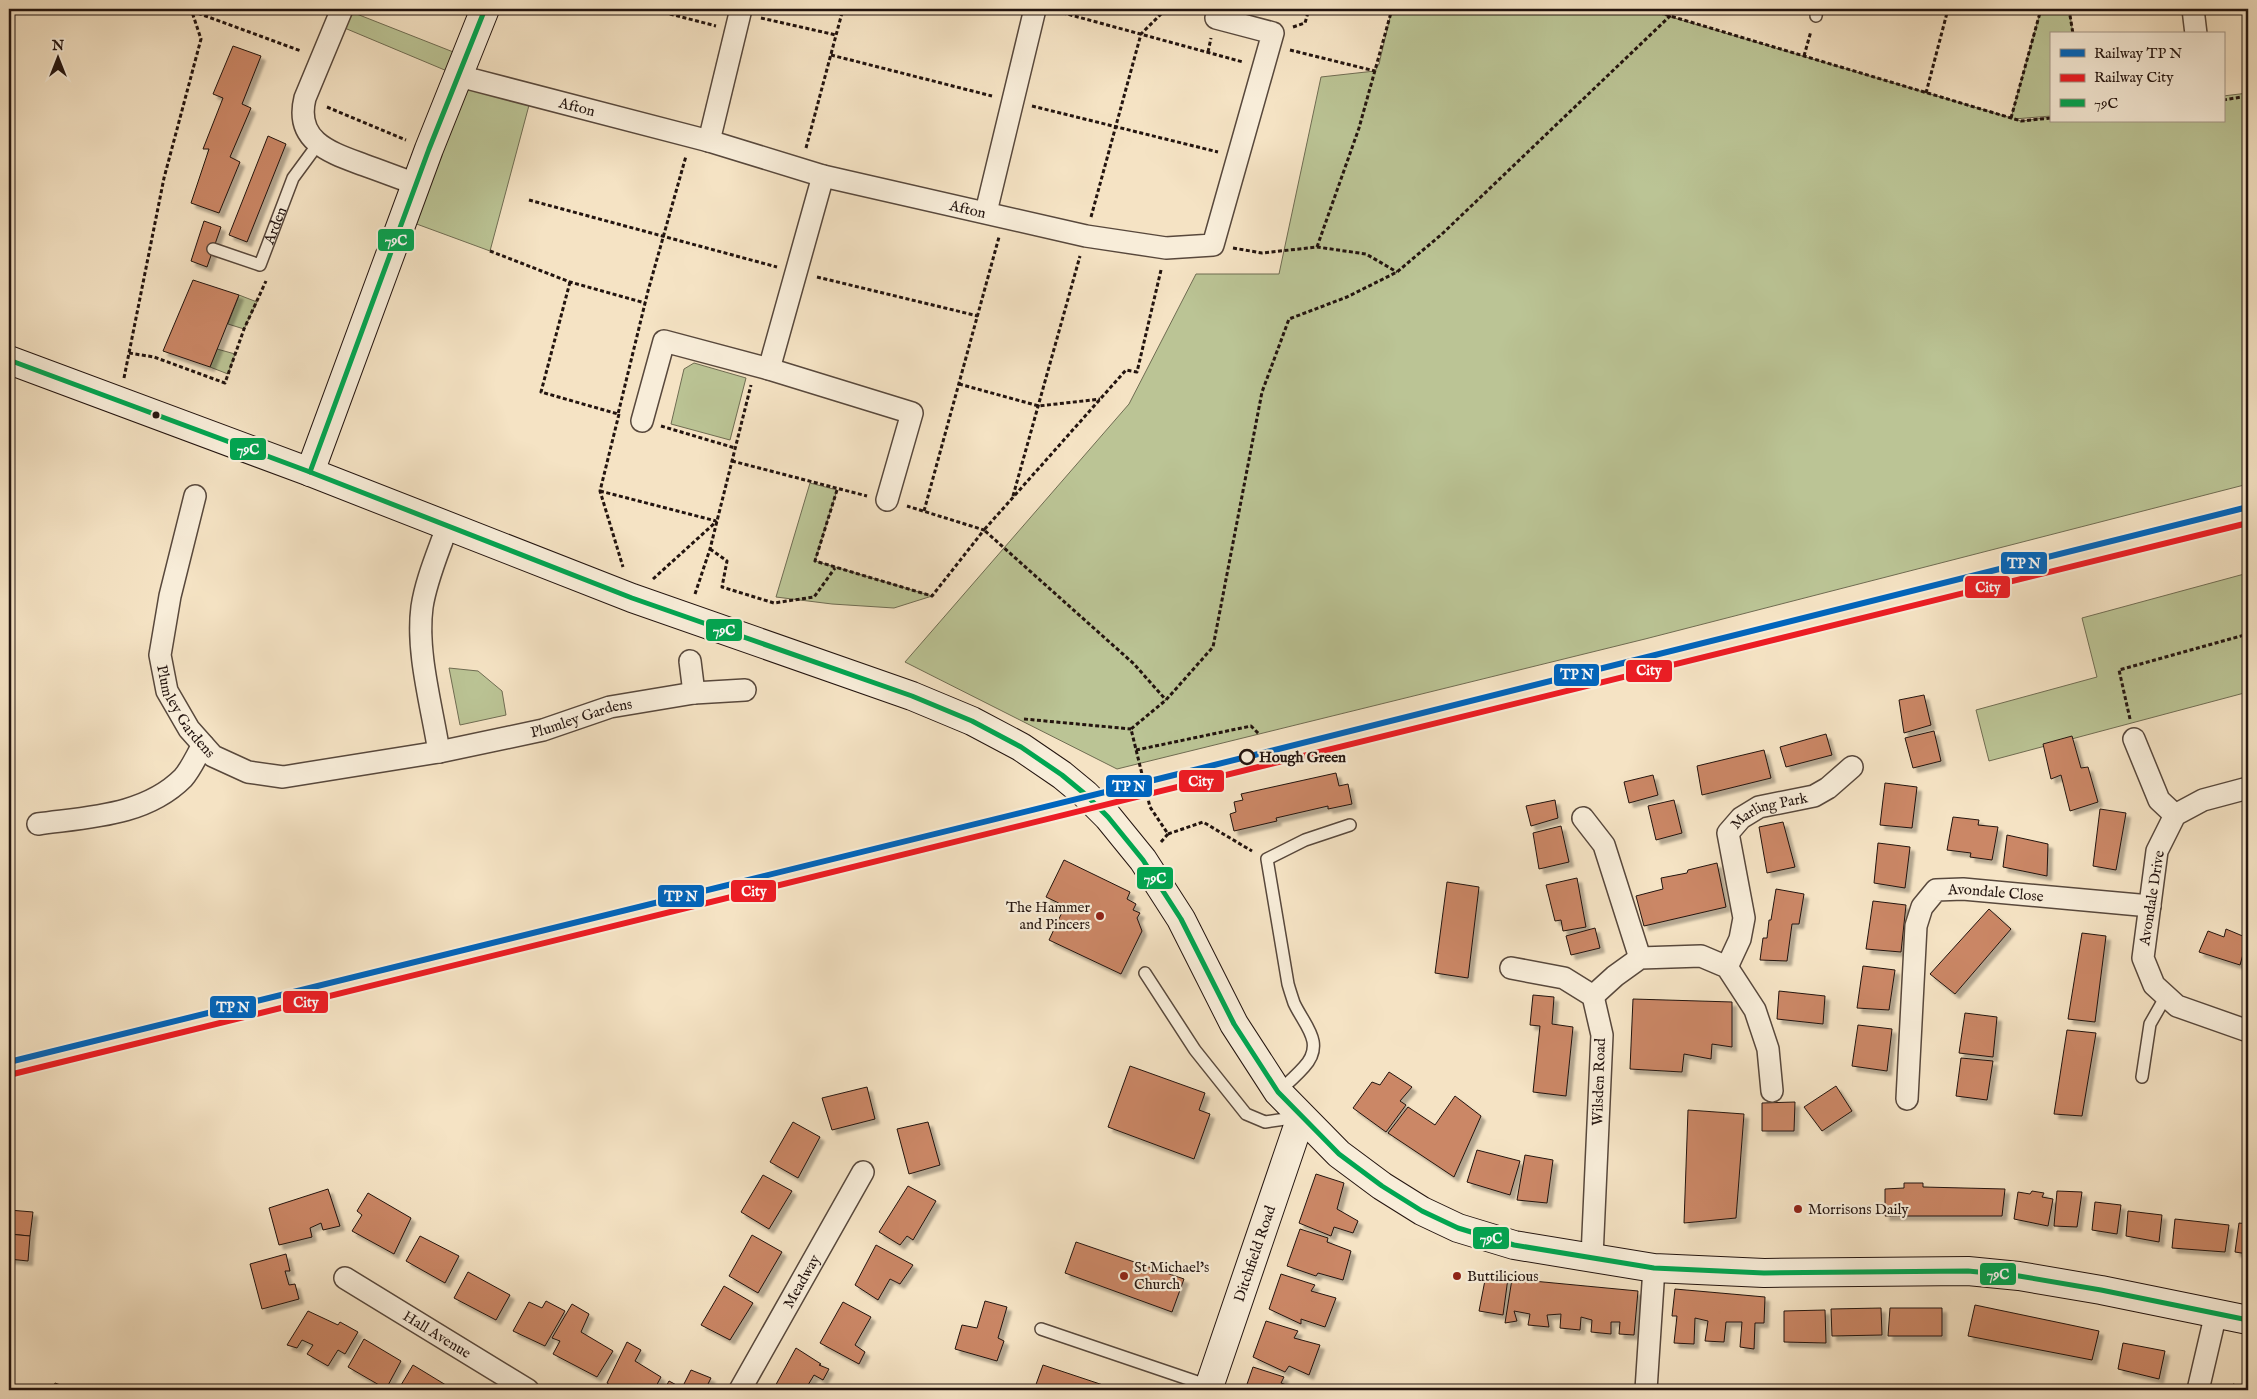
<svg xmlns="http://www.w3.org/2000/svg" width="2257" height="1399" font-family="'IM FELL English',serif">
  <defs>
    <filter id="shadow"><feDropShadow dx="4.5" dy="4.5" stdDeviation="1" flood-color="#0004"/></filter>
  </defs>
  <rect width="100%" height="100%" fill="#f5e3c4"/>
  <filter id="stains"><feTurbulence type="fractalNoise" baseFrequency=".004" numOctaves="4"/><feColorMatrix values="0 0 0 0 .2 0 0 0 0 .09 0 0 0 0 .02 0 0 0 .5 -.17"/></filter>
  <radialGradient id="worn" r=".72"><stop offset=".6" stop-color="#630" stop-opacity="0"/><stop offset="1" stop-color="#630" stop-opacity=".3"/></radialGradient>
  <g fill="#bbc495" stroke="#6f6c52">
    <polygon points="344,9 466,57 459,75 532,94 490,251 403,219 459,76 335,24"/>
    <polygon points="1392,9 1644,9 2011,118 2041,9 2069,9 2073,34 2051,34 2051,116 2014,119 2021,121 2051,117 2051,121 2223,121 2223,96 2248,93 2248,484 1645,639 1117,769 905,662 1129,404 1196,274 1279,274 1321,77 1375,71 1379,64"/>
    <polygon points="239,295 257,302 244,329 228,324"/>
    <polygon points="217,349 235,354 228,374 210,367"/>
    <polygon points="694,363 746,378 730,440 671,424 684,369"/>
    <polygon points="810,483 837,490 815,561 932,596 894,608 832,604 776,597"/>
    <polygon points="2248,573 2248,692 1989,761 1976,710 2097,677 2082,618"/>
    <polygon points="449,668 478,671 502,691 506,715 460,725"/>
  </g>
  <g fill="#cb8766" stroke="#23140f" filter="url(#shadow)">
    <polygon points="233,46 261,56 242,104 251,108 230,157 240,162 219,213 191,203 209,149 203,149 223,98 213,94"/>
    <polygon points="268,136 286,144 247,242 229,235"/>
    <polygon points="204,221 221,227 207,267 191,261"/>
    <polygon points="193,280 239,295 210,367 163,351"/>
    <polygon points="1924,695 1931,725 1904,733 1899,700"/>
    <polygon points="1934,731 1941,761 1913,768 1905,738"/>
    <polygon points="1826,734 1832,755 1786,767 1780,747"/>
    <polygon points="2072,736 2081,768 2088,767 2098,802 2070,811 2061,775 2051,779 2043,744"/>
    <polygon points="1764,750 1771,778 1702,795 1697,766"/>
    <polygon points="1336,773 1339,786 1348,784 1352,804 1328,809 1328,806 1276,818 1277,821 1234,831 1230,814 1236,812 1234,802 1243,800 1241,794"/>
    <polygon points="1653,775 1658,795 1629,803 1624,782"/>
    <polygon points="1885,783 1917,787 1912,828 1880,825"/>
    <polygon points="1555,800 1558,818 1531,826 1526,806"/>
    <polygon points="1674,800 1682,833 1656,840 1648,806"/>
    <polygon points="2100,809 2126,813 2116,870 2093,866"/>
    <polygon points="1953,817 1979,820 1978,825 1998,827 1992,860 1970,857 1971,853 1947,850"/>
    <polygon points="1783,822 1795,867 1767,873 1759,827"/>
    <polygon points="1561,826 1569,862 1539,869 1533,833"/>
    <polygon points="2007,835 2048,844 2047,876 2003,867"/>
    <polygon points="1878,843 1910,847 1905,888 1874,883"/>
    <polygon points="1064,860 1130,892 1127,899 1136,904 1133,910 1140,913 1137,918 1142,931 1121,974 1049,940 1065,906 1046,897"/>
    <polygon points="1717,863 1726,907 1644,926 1636,896 1663,889 1661,878 1687,873 1688,870"/>
    <polygon points="1577,878 1586,927 1563,931 1561,920 1555,921 1546,885"/>
    <polygon points="1447,882 1479,887 1468,978 1435,973"/>
    <polygon points="1776,889 1804,894 1799,924 1792,924 1787,961 1760,960 1763,938 1767,938 1769,920 1771,920"/>
    <polygon points="1873,901 1906,905 1901,952 1866,949"/>
    <polygon points="1989,909 2011,929 1955,994 1930,974"/>
    <polygon points="1595,928 1600,948 1571,955 1566,936"/>
    <polygon points="2226,929 2245,937 2243,944 2246,944 2240,965 2199,952 2208,931 2224,937"/>
    <polygon points="2082,933 2106,936 2095,1022 2068,1019"/>
    <polygon points="1863,966 1895,970 1889,1010 1857,1008"/>
    <polygon points="1779,991 1825,996 1823,1024 1777,1019"/>
    <polygon points="1533,995 1554,997 1552,1024 1573,1027 1566,1096 1533,1092 1540,1026 1530,1025"/>
    <polygon points="1633,999 1732,1002 1732,1047 1712,1044 1711,1059 1684,1054 1682,1072 1630,1069"/>
    <polygon points="1965,1013 1997,1017 1993,1057 1959,1053"/>
    <polygon points="1858,1025 1892,1029 1887,1071 1852,1066"/>
    <polygon points="2067,1030 2096,1033 2082,1116 2054,1114"/>
    <polygon points="1961,1058 1993,1061 1987,1100 1956,1096"/>
    <polygon points="1130,1066 1205,1093 1199,1110 1210,1114 1194,1159 1108,1127"/>
    <polygon points="1389,1072 1412,1087 1400,1101 1406,1105 1386,1132 1353,1108 1372,1082 1380,1085"/>
    <polygon points="1836,1086 1852,1111 1822,1131 1804,1107"/>
    <polygon points="867,1087 875,1119 832,1130 822,1098"/>
    <polygon points="1455,1096 1481,1116 1454,1177 1388,1133 1408,1107 1435,1125"/>
    <polygon points="1795,1102 1794,1131 1762,1131 1762,1103"/>
    <polygon points="1688,1110 1744,1114 1736,1218 1684,1223"/>
    <polygon points="793,1122 820,1137 798,1178 770,1162"/>
    <polygon points="928,1122 940,1165 909,1174 897,1129"/>
    <polygon points="1477,1150 1520,1161 1510,1195 1467,1182"/>
    <polygon points="1525,1155 1553,1160 1547,1203 1517,1200"/>
    <polygon points="1316,1174 1344,1183 1337,1209 1358,1221 1353,1233 1334,1227 1331,1236 1299,1223"/>
    <polygon points="763,1175 792,1191 769,1229 741,1212"/>
    <polygon points="1904,1183 1923,1183 1923,1187 2005,1189 2002,1216 1885,1216 1885,1189 1904,1188"/>
    <polygon points="908,1186 936,1201 913,1240 907,1236 900,1245 879,1232"/>
    <polygon points="328,1189 340,1226 323,1230 321,1223 310,1228 312,1237 279,1245 269,1208"/>
    <polygon points="2032,1191 2044,1193 2042,1197 2053,1199 2048,1226 2014,1219 2018,1192 2030,1194"/>
    <polygon points="2057,1191 2082,1192 2077,1227 2054,1226"/>
    <polygon points="368,1193 411,1218 394,1254 352,1231 362,1215 357,1211"/>
    <polygon points="2095,1202 2121,1205 2117,1234 2092,1230"/>
    <polygon points="9,1210 33,1212 30,1236 9,1234"/>
    <polygon points="2128,1211 2162,1215 2159,1242 2126,1236"/>
    <polygon points="2175,1219 2229,1225 2225,1252 2172,1248"/>
    <polygon points="2239,1223 2248,1224 2248,1254 2235,1252"/>
    <polygon points="1300,1229 1328,1238 1327,1242 1351,1251 1343,1280 1318,1273 1316,1276 1287,1266"/>
    <polygon points="9,1234 30,1236 28,1261 9,1259"/>
    <polygon points="752,1235 782,1252 758,1293 729,1276"/>
    <polygon points="420,1236 459,1256 445,1283 406,1261"/>
    <polygon points="1076,1242 1184,1279 1172,1312 1065,1273"/>
    <polygon points="876,1245 913,1265 900,1284 890,1279 878,1300 855,1285"/>
    <polygon points="286,1254 290,1271 285,1271 289,1285 295,1284 299,1299 262,1309 250,1264"/>
    <polygon points="468,1272 510,1295 496,1320 454,1298"/>
    <polygon points="1281,1274 1315,1285 1311,1291 1336,1298 1325,1327 1301,1319 1301,1324 1269,1309"/>
    <polygon points="1486,1275 1508,1278 1503,1315 1479,1311"/>
    <polygon points="1512,1279 1638,1291 1634,1335 1619,1334 1620,1322 1611,1322 1611,1334 1591,1332 1592,1320 1581,1317 1580,1330 1560,1328 1561,1314 1547,1315 1549,1327 1528,1325 1530,1314 1514,1311 1517,1321 1505,1323"/>
    <polygon points="724,1286 753,1303 730,1340 701,1325"/>
    <polygon points="1675,1289 1765,1297 1764,1323 1755,1323 1754,1349 1740,1347 1742,1322 1726,1322 1724,1342 1705,1341 1708,1321 1695,1318 1694,1344 1674,1343 1677,1316 1672,1316"/>
    <polygon points="546,1301 565,1311 545,1346 513,1331 529,1302 542,1308"/>
    <polygon points="985,1301 1007,1307 998,1338 1004,1341 997,1361 955,1349 962,1325 977,1328"/>
    <polygon points="843,1302 871,1317 855,1345 865,1352 859,1364 820,1343"/>
    <polygon points="572,1304 589,1314 581,1332 613,1351 597,1377 553,1354 560,1341 552,1338"/>
    <polygon points="1975,1305 2099,1331 2092,1360 1968,1336"/>
    <polygon points="1881,1308 1882,1335 1832,1336 1831,1309"/>
    <polygon points="1890,1308 1942,1308 1942,1336 1888,1336"/>
    <polygon points="1825,1310 1826,1343 1784,1342 1784,1311"/>
    <polygon points="308,1311 338,1325 340,1322 358,1332 345,1354 338,1350 328,1366 307,1354 313,1345 302,1340 297,1348 287,1345"/>
    <polygon points="1266,1321 1298,1331 1294,1338 1320,1345 1309,1375 1289,1366 1285,1372 1253,1357"/>
    <polygon points="364,1339 401,1361 386,1389 348,1367"/>
    <polygon points="627,1342 641,1350 635,1361 661,1377 654,1390 618,1390 607,1383"/>
    <polygon points="2123,1343 2165,1351 2159,1379 2118,1369"/>
    <polygon points="796,1348 821,1364 819,1365 829,1369 823,1380 814,1375 805,1390 773,1390"/>
    <polygon points="413,1365 454,1390 398,1390"/>
    <polygon points="1043,1365 1118,1390 1034,1390"/>
    <polygon points="1253,1367 1284,1377 1281,1383 1300,1390 1245,1390"/>
    <polygon points="691,1370 711,1378 705,1390 664,1390 669,1381 682,1388"/>
    <polygon points="2248,1373 2248,1390 2231,1390 2233,1384 2244,1387"/>
    <polygon points="55,1383 74,1390 52,1390"/>
  </g>
  <g fill="none" stroke-linecap="round" stroke-linejoin="round">
    <g stroke="#58483c" stroke-width="14">
      <g id="lane">
        <polyline points="1816,16 1817,9"/>
        <path id="s1" d="M213,249l47,16 33,-87 25,-34"/>
        <polyline points="1145,973 1195,1050 1246,1114 1265,1122 1299,1117"/>
        <polyline points="2142,1077 2150,1024 2166,996"/>
        <path d="M1278,1092c9,-8 18,-16 26,-25 22,-24 0,-42 -10,-64 -2,-6 -4,-12 -6,-19l-21,-125 38,-19 45,-15"/>
        <polyline points="1041,1329 1209,1386"/>
      </g>
    </g>
    <g stroke="#58483c" stroke-width="24">
      <g id="street">
        <path d="M342,9l-37,89c-11,44 27,55 59,67 17,6 35,13 52,19"/>
        <polyline points="2193,9 2196,34"/>
        <path id="s2" d="M459,76l250,65 114,35 263,60 80,12 47,-3 60,-212 -57,-15"/>
        <polyline points="709,141 741,9"/>
        <polyline points="986,212 1035,9"/>
        <polyline points="769,369 823,176"/>
        <polyline points="642,421 664,341 769,369 912,413 887,500"/>
        <path id="s3" d="M195,496l-25,100 -10,59 7,36 22,38 24,27 35,16 35,5 156,-25 104,-22 67,-23 84,-14 51,-3"/>
        <polyline points="690,661 694,693"/>
        <polyline points="2134,739 2159,800 2175,815"/>
        <path d="M439,752c-7,-45 -23,-100 -17,-145 4,-27 16,-54 25,-80"/>
        <polyline points="2248,788 2203,800 2175,815 2157,851 2143,958 2154,985 2177,1006 2248,1031"/>
        <polyline points="1583,818 1604,845 1640,958"/>
        <path d="M38,824c50,-7 107,-8 145,-46 8,-9 14,-23 20,-33"/>
        <path id="s4" d="M1727,967l13,-28 4,-21 -16,-85 13,-15 18,-11 55,-11 14,-8 24,-21"/>
        <polyline points="1511,968 1564,978 1593,996 1602,1035 1592,1257"/>
        <polyline points="1593,996 1615,976 1640,958 1701,956 1727,967 1755,1010 1768,1049 1772,1091"/>
        <path id="s5" d="M1907,1099l9,-173 6,-19 14,-17 27,-1 187,17"/>
        <path id="s6" d="M345,1278l183,112"/>
        <path id="s7" d="M740,1390l123,-218"/>
        <polyline points="1646,1390 1654,1268"/>
        <polyline points="2198,1390 2216,1313"/>
      </g>
    </g>
    <g stroke="#23140f" stroke-width="30">
      <g id="secondary">
        <polyline points="9,360 310,472 632,598 912,696 972,721 1021,747 1062,775 1085,794 1108,817 1143,860 1181,919 1234,1024 1278,1092 1339,1154 1382,1186 1422,1211 1458,1228 1514,1245 1654,1268 1764,1273 1968,1271 2019,1276 2101,1290 2248,1320"/>
        <polyline points="310,472 429,149 485,9"/>
        <path id="s8" d="M1208,1390l93,-273"/>
      </g>
    </g>
    <g stroke="#23140f" stroke-width="3" stroke-dasharray="4 2.5" stroke-linecap="butt">
      <polyline points="651,9 716,26"/>
      <polyline points="1647,9 2021,121 2051,118"/>
      <polyline points="2069,9 2073,34"/>
      <polyline points="192,11 301,51"/>
      <polyline points="1056,11 1243,62"/>
      <polyline points="761,18 836,35"/>
      <polyline points="1293,27 1305,23 1309,9"/>
      <polyline points="1290,50 1375,71"/>
      <polyline points="1208,52 1211,38"/>
      <polyline points="831,55 992,96"/>
      <polyline points="1804,56 1811,31"/>
      <polyline points="1926,93 1948,9"/>
      <polyline points="2223,100 2248,96"/>
      <polyline points="1032,106 1218,152"/>
      <polyline points="327,107 406,140"/>
      <polyline points="2011,118 2041,9"/>
      <polyline points="806,148 843,9"/>
      <polyline points="529,200 777,267"/>
      <polyline points="1091,217 1141,34 1166,9"/>
      <polyline points="1317,247 1359,128 1392,9"/>
      <polyline points="1233,248 1262,253 1317,247 1366,254 1397,272"/>
      <polyline points="490,251 570,282 645,303"/>
      <polyline points="1161,270 1137,372 1126,370 984,530 1134,664 1166,700"/>
      <polyline points="817,277 978,316"/>
      <polyline points="570,282 541,392 618,414 648,291 686,156"/>
      <polyline points="129,353 154,357 225,383 244,329 266,281"/>
      <polyline points="124,378 164,178 201,39 191,9"/>
      <polyline points="959,384 1039,406 1100,399"/>
      <polyline points="619,414 600,491 623,567"/>
      <polyline points="661,426 735,448"/>
      <polyline points="732,461 867,496"/>
      <polyline points="837,490 815,561 932,596 984,530 907,506"/>
      <polyline points="600,491 716,521"/>
      <polyline points="1013,496 1080,256"/>
      <polyline points="924,511 999,237"/>
      <polyline points="710,549 727,561 722,587 774,603 814,597 835,568"/>
      <polyline points="653,579 717,521"/>
      <polyline points="695,594 710,549 751,385"/>
      <polyline points="1024,719 1131,729"/>
      <polyline points="2130,719 2119,670 2248,634"/>
      <polyline points="1136,750 1251,726 1259,734"/>
      <polyline points="1168,834 1203,822 1252,851"/>
      <polyline points="1161,842 1168,834 1150,807 1131,729 1166,700 1213,647 1262,392 1289,319 1347,297 1397,272 1442,234 1670,16 1672,9"/>
    </g>
    <use href="#lane" stroke="#f8edd9" stroke-width="11"/>
    <use href="#street" stroke="#f8edd9" stroke-width="21"/>
    <use href="#secondary" stroke="#f8edd9" stroke-width="28"/>
    <g stroke="#f8edd9" stroke-width="9">
      <g id="bus-1">
        <polyline points="9,360 310,472 632,598 912,696 972,721 1021,747 1062,775 1085,794 1108,817 1143,860 1181,919 1234,1024 1278,1092 1339,1154 1382,1186 1422,1211 1458,1228 1514,1245 1654,1268 1764,1273 1968,1271 2019,1276 2101,1290 2248,1320"/>
        <polyline points="310,472 429,149 485,9"/>
      </g>
    </g>
    <use href="#bus-1" stroke="#00a651" stroke-width="5"/>
    <g stroke="#f8edd9" stroke-width="10">
      <polyline id="rail-1" points="9,1062 1158,779 2248,507"/>
    </g>
    <g stroke="#f8edd9" stroke-width="10">
      <polyline id="rail-2" points="9,1075 2248,523"/>
    </g>
    <use href="#rail-1" stroke="#0065bd" stroke-width="6"/>
    <use href="#rail-2" stroke="#ed1c24" stroke-width="6"/>
  </g>
  <circle fill="#23140f" stroke="#f8edd9" stroke-width="2" cx="156" cy="415" r="4.5"/>
  <circle fill="#f8edd9" stroke="#23140f" stroke-width="2.5" cx="1247" cy="757" r="7"/>
  <g fill="#8f2418" stroke="#f8edd9" stroke-width="2">
    <circle cx="1100" cy="916" r="5"/>
    <circle cx="1798" cy="1209" r="5"/>
    <circle cx="1124" cy="1276" r="5"/>
    <circle cx="1457" cy="1276" r="5"/>
  </g>
  <g text-anchor="middle" dominant-baseline="central" stroke-width="4.5" stroke-linejoin="round" paint-order="stroke">
    <g font-size="15" fill="#23140f" stroke="#f8edd9">
      <text stroke="none"><textPath href="#s2" startOffset="122">Afton</textPath></text>
      <text stroke="none"><textPath href="#s2" startOffset="526">Afton</textPath></text>
      <text stroke="none"><textPath href="#s1" startOffset="92">Arden</textPath></text>
      <text stroke="none"><textPath href="#s3" startOffset="226">Plumley Gardens</textPath></text>
      <text stroke="none"><textPath href="#s3" startOffset="658">Plumley Gardens</textPath></text>
      <text stroke="none"><textPath href="#s4" startOffset="188">Marling Park</textPath></text>
      <text stroke="none"><textPath href="#s5" startOffset="275">Avondale Close</textPath></text>
      <text transform="translate(2152 898) rotate(-81)">Avondale Drive</text>
      <text transform="translate(1599 1082) rotate(-88)">Wilsden Road</text>
      <text stroke="none"><textPath href="#s8" startOffset="144">Ditchfield Road</textPath></text>
      <text stroke="none"><textPath href="#s7" startOffset="125">Meadway</textPath></text>
      <text stroke="none"><textPath href="#s6" startOffset="108">Hall Avenue</textPath></text>
    </g>
    <g font-size="15" font-weight="bold" fill="#23140f" stroke="#f8edd9" text-anchor="start">
      <text x="1259" y="757">Hough Green</text>
    </g>
    <g font-size="15" fill="#23140f" stroke="#f8edd9" text-anchor="start">
      <text x="1090" y="907" text-anchor="end">The Hammer<tspan x="1090" dy="17">and Pincers</tspan></text>
      <text x="1808" y="1209">Morrisons Daily</text>
      <text x="1134" y="1267">St Michael's<tspan x="1134" dy="17">Church</tspan></text>
      <text x="1467" y="1276">Buttilicious</text>
    </g>
  </g>
  <g stroke="#f8edd9" stroke-width="2">
    <rect x="377" y="228" width="38" height="24" rx="5" fill="#00a651"/>
    <rect x="229" y="437" width="38" height="24" rx="5" fill="#00a651"/>
    <rect x="2000" y="551" width="48" height="24" rx="5" fill="#0065bd"/>
    <rect x="1964" y="575" width="47" height="24" rx="5" fill="#ed1c24"/>
    <rect x="705" y="618" width="38" height="24" rx="5" fill="#00a651"/>
    <rect x="1625" y="659" width="48" height="24" rx="5" fill="#ed1c24"/>
    <rect x="1553" y="663" width="47" height="24" rx="5" fill="#0065bd"/>
    <rect x="1178" y="769" width="47" height="24" rx="5" fill="#ed1c24"/>
    <rect x="1105" y="774" width="48" height="24" rx="5" fill="#0065bd"/>
    <rect x="1136" y="866" width="38" height="24" rx="5" fill="#00a651"/>
    <rect x="730" y="879" width="47" height="24" rx="5" fill="#ed1c24"/>
    <rect x="657" y="884" width="48" height="24" rx="5" fill="#0065bd"/>
    <rect x="282" y="990" width="47" height="24" rx="5" fill="#ed1c24"/>
    <rect x="209" y="995" width="48" height="24" rx="5" fill="#0065bd"/>
    <rect x="1472" y="1226" width="38" height="24" rx="5" fill="#00a651"/>
    <rect x="1979" y="1262" width="38" height="24" rx="5" fill="#00a651"/>
  </g>
  <g font-size="14" text-anchor="middle" font-weight="bold" fill="#fff">
    <text x="396" y="245">79C</text>
    <text x="248" y="454">79C</text>
    <text x="2024" y="568">TP N</text>
    <text x="1988" y="592">City</text>
    <text x="724" y="635">79C</text>
    <text x="1649" y="675">City</text>
    <text x="1577" y="679">TP N</text>
    <text x="1201" y="786">City</text>
    <text x="1129" y="791">TP N</text>
    <text x="1155" y="883">79C</text>
    <text x="754" y="896">City</text>
    <text x="681" y="901">TP N</text>
    <text x="306" y="1007">City</text>
    <text x="233" y="1012">TP N</text>
    <text x="1491" y="1243">79C</text>
    <text x="1998" y="1279">79C</text>
  </g>
  <rect width="2257" height="1399" fill="none" stroke="#f5e3c4" stroke-width="30"/>
  <rect x="10" y="10" width="2237" height="1379" fill="none" stroke="#23140f" stroke-width="2.5"/>
  <rect x="15" y="15" width="2227" height="1369" fill="none" stroke="#23140f"/>
  <rect x="2050" y="32" width="175" height="90" fill="#f8edd9" stroke="#a39688"/>
  <rect x="2060" y="49" width="25" height="8" fill="#0065bd" stroke="#a39688"/>
  <text x="2094" y="58" font-size="15" fill="#23140f">Railway TP N</text>
  <rect x="2060" y="74" width="25" height="8" fill="#ed1c24" stroke="#a39688"/>
  <text x="2094" y="82" font-size="15" fill="#23140f">Railway City</text>
  <rect x="2060" y="99" width="25" height="8" fill="#00a651" stroke="#a39688"/>
  <text x="2094" y="108" font-size="15" fill="#23140f">79C</text>
  <g transform="translate(58 58)" stroke="#f8edd9" stroke-width="4" paint-order="stroke">
  <path d="M0-4L9 19L0 12L-9 19Z" fill="#23140f"/>
  <text y="-8" font-size="14" font-weight="bold" text-anchor="middle" fill="#23140f">N</text>
  </g>
  <rect width="100%" height="100%" filter="url(#stains)"/>
  <rect width="100%" height="100%" fill="url(#worn)"/>
</svg>
